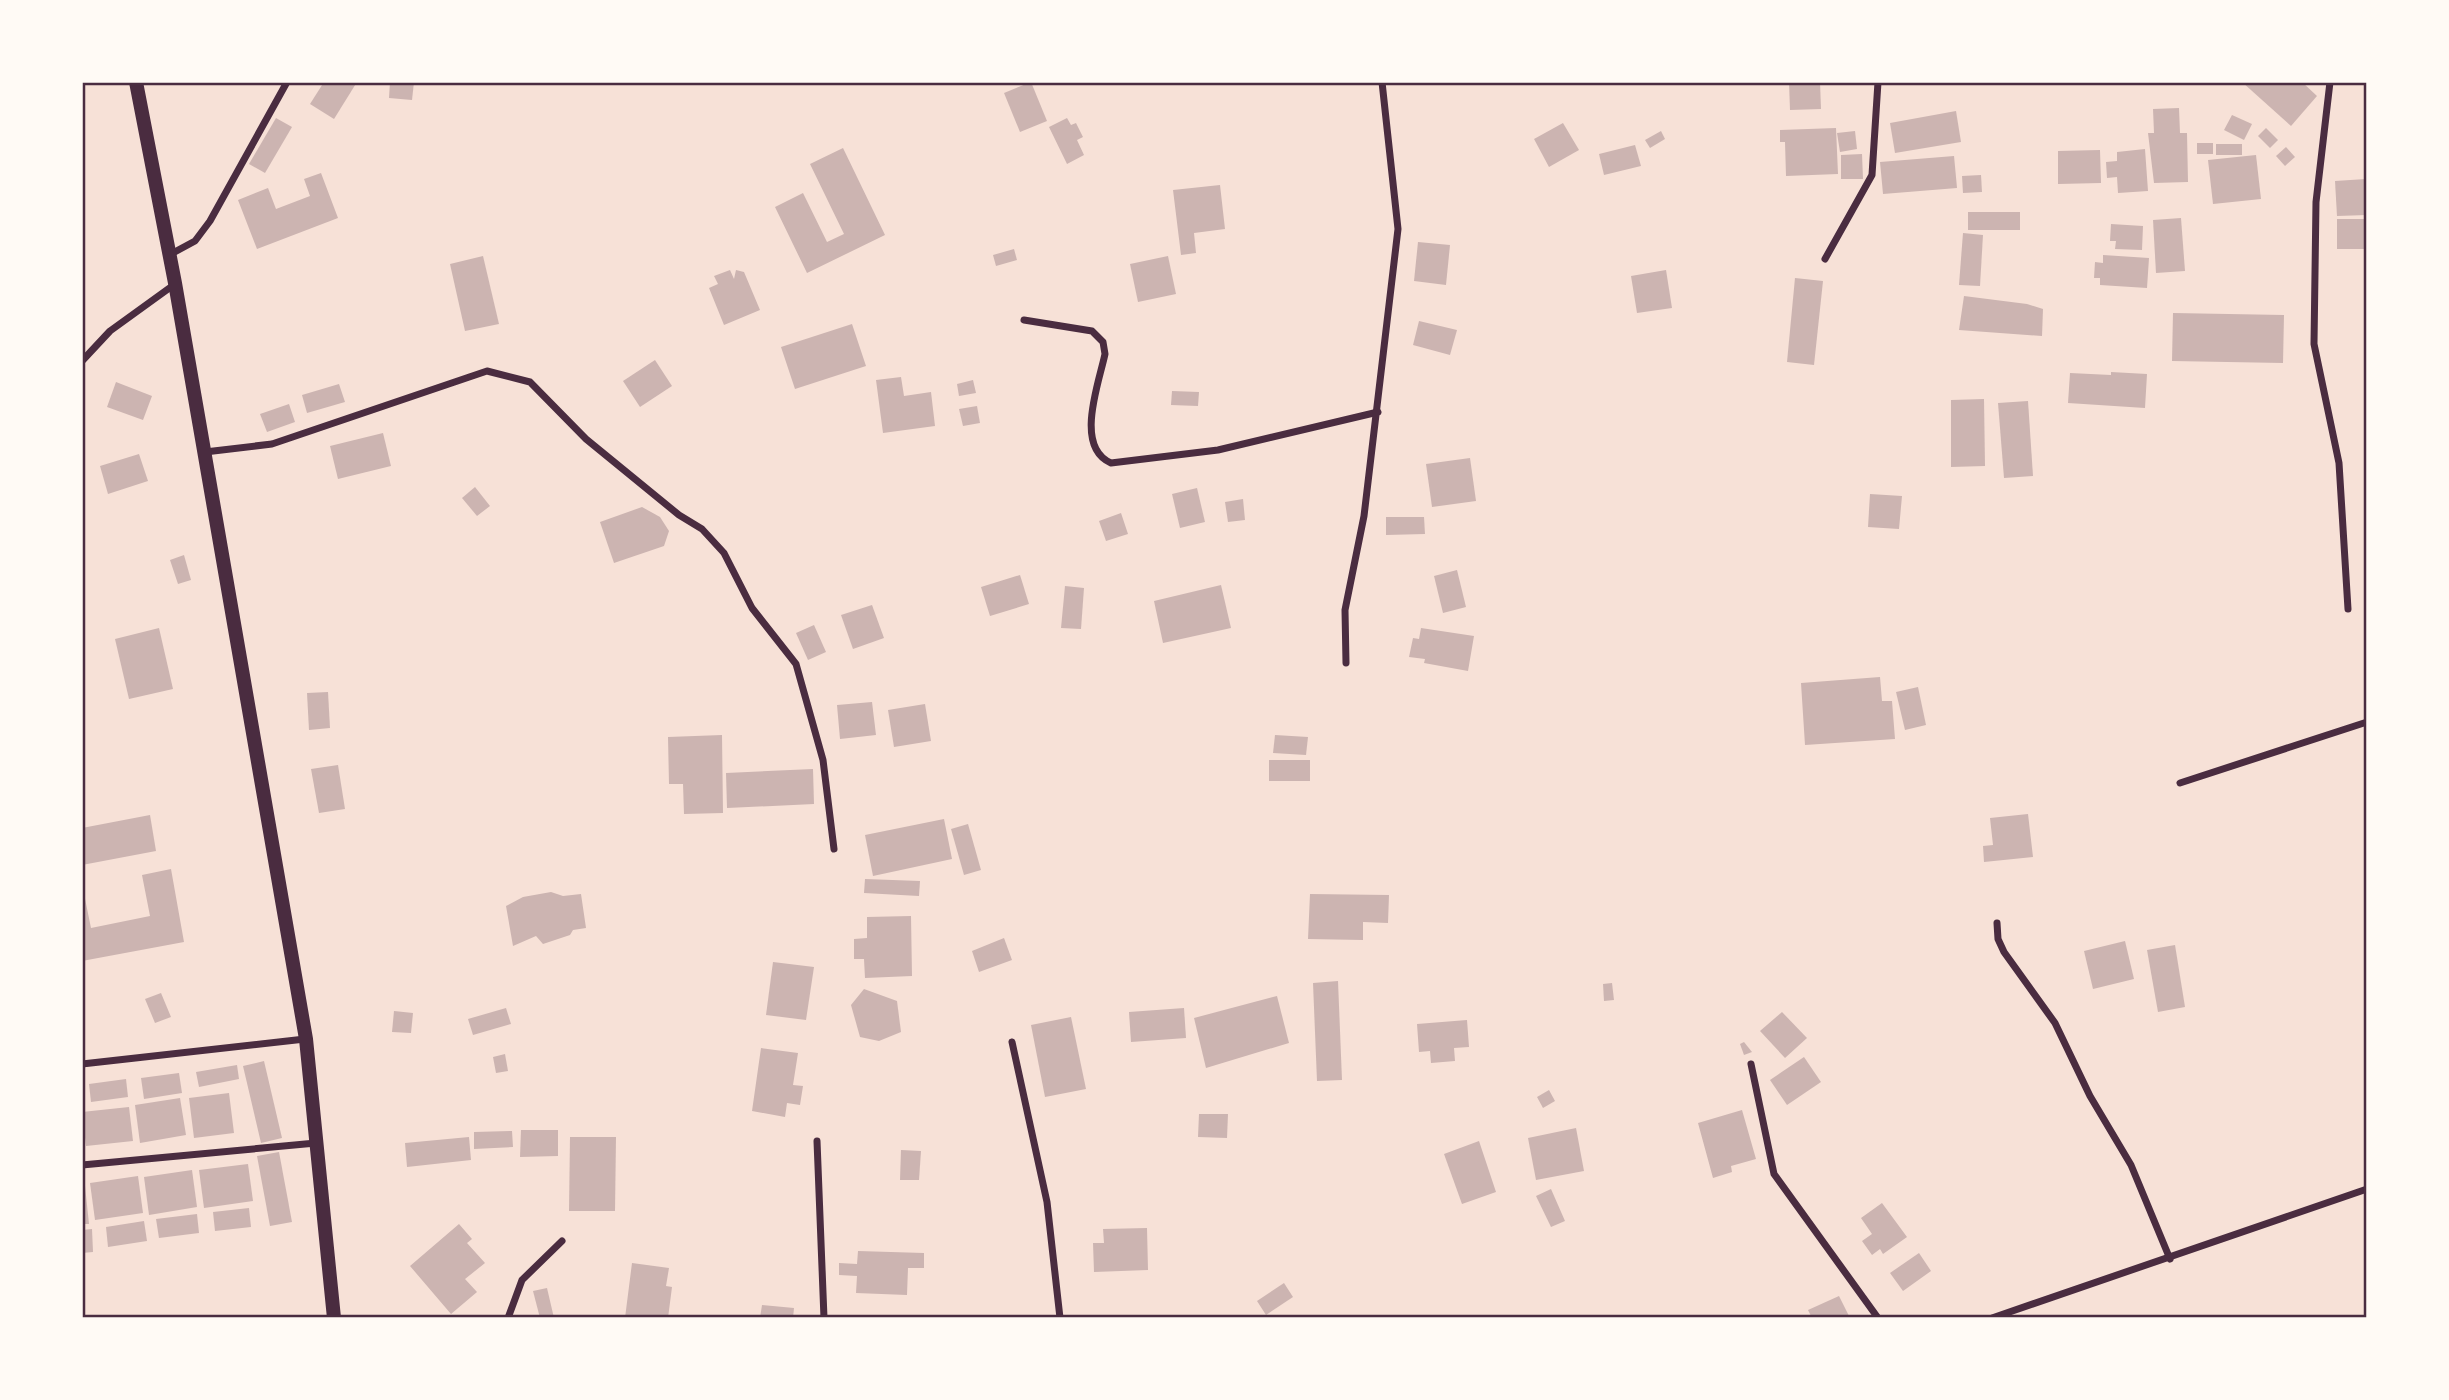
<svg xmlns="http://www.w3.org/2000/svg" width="2449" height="1400" font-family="'Libre Baskerville',serif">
  <rect width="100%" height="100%" fill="#f7e1d7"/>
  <g fill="#ccb4b1">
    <polygon points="324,82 357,82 334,119 310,104"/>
    <polygon points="390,82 414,82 412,100 389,98"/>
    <polygon points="1031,82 1047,121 1020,132 1004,93"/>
    <polygon points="1789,82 1820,82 1821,109 1790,110"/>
    <polygon points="2242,82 2302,82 2317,96 2291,126"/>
    <polygon points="2179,108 2180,133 2187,133 2188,182 2154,183 2148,133 2154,133 2153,109"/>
    <polygon points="1956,111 1961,142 1895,153 1890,123"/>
    <polygon points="2232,115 2252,124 2244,140 2224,130"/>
    <polygon points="276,118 292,127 265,173 249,164"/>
    <polygon points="1067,118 1071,125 1076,123 1083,137 1077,140 1084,155 1067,164 1049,127"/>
    <polygon points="1563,123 1579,150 1549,167 1534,139"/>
    <polygon points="1836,128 1838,174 1786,176 1785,142 1780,142 1780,130"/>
    <polygon points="2266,128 2278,140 2270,148 2258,136"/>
    <polygon points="1661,131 1665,139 1650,148 1645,140"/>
    <polygon points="1855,131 1857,149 1840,152 1837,133"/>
    <rect x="2197" y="143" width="16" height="11"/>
    <rect x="2216" y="144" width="26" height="11"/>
    <polygon points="1635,145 1641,166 1604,175 1599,154"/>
    <polygon points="2286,147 2295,157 2285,166 2276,156"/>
    <polygon points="843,148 885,235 807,273 775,207 803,193 827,242 844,234 810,164"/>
    <polygon points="2145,149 2148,191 2118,193 2117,177 2107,178 2106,162 2117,161 2117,152"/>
    <polygon points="2100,150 2101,183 2058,184 2058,151"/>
    <polygon points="1862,154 1863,179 1841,179 1841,155"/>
    <polygon points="2256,155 2261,199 2213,204 2208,160"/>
    <polygon points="1954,156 1957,188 1883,194 1880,162"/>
    <polygon points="321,173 338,218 257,249 238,200 268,188 276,209 310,196 304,179"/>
    <polygon points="1981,175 1982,192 1963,193 1962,176"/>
    <polygon points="2366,179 2367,215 2337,216 2335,181"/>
    <polygon points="1220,185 1225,229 1194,233 1196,253 1181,255 1173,190"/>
    <rect x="1968" y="212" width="52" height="18"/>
    <polygon points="2181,218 2185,271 2156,273 2153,220"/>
    <rect x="2337" y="219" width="27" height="30"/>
    <polygon points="2111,224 2143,226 2142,250 2115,249 2116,241 2110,241"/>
    <polygon points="1963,233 1983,235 1980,286 1959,285"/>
    <polygon points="1418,242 1450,245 1446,285 1414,281"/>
    <polygon points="1014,249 1017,260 996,266 993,255"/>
    <polygon points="2103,255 2149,258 2147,288 2100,285 2100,278 2094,278 2095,262 2103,263"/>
    <polygon points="483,256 499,324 465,331 450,264"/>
    <polygon points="1168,256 1176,294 1138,302 1130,264"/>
    <polygon points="730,270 734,279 736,270 744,272 760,310 724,325 709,288 718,284 714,276"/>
    <polygon points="1666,270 1672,308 1637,313 1631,276"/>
    <polygon points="1795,278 1823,281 1814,365 1787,362"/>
    <polygon points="1964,296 2027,304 2043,309 2042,336 1959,330"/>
    <polygon points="2173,313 2284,315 2283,363 2172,361"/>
    <polygon points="1419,321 1457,330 1450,355 1413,345"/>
    <polygon points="852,324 866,366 795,389 781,347"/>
    <polygon points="655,360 672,386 640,407 623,381"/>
    <polygon points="2111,372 2147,374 2145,408 2068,403 2070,373 2111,375"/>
    <polygon points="901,377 904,396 931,392 935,426 883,433 876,380"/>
    <polygon points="973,380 976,393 959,396 957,384"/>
    <polygon points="116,382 152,396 143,420 107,407"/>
    <polygon points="339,384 345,402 307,413 302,395"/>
    <polygon points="1172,391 1199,392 1198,406 1171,405"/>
    <polygon points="1984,399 1985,466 1951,467 1951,400"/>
    <polygon points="2028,401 2033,476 2004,478 1998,403"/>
    <polygon points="289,404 295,422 267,432 260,414"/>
    <polygon points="977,406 980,423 963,426 959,409"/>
    <polygon points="383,433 391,466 338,479 330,446"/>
    <polygon points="139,454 148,481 108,494 100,466"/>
    <polygon points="1470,458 1476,501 1432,507 1426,464"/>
    <polygon points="475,487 490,506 477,516 462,498"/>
    <polygon points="1197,488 1205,522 1180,528 1172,494"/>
    <polygon points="1870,494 1902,496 1899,529 1868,527"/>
    <polygon points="1243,499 1245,520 1228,522 1225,502"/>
    <polygon points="642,507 660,517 669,531 664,546 614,563 600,522"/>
    <polygon points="1121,513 1128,534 1106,541 1099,521"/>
    <polygon points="1386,517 1424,517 1425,534 1386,535"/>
    <polygon points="184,555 191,580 178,584 170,560"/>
    <polygon points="1457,570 1466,607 1443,613 1434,576"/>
    <polygon points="1020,575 1029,604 990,616 981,587"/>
    <polygon points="1221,585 1231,628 1163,643 1154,601"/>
    <polygon points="1065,586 1084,588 1081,629 1061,628"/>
    <polygon points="872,605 884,638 853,649 841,615"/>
    <polygon points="814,625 826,652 808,660 796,633"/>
    <polygon points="159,628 173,689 129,699 115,639"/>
    <polygon points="1421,628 1474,636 1468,671 1424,663 1425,659 1409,657 1413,638 1419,639"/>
    <polygon points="1880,677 1882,701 1892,701 1895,739 1805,745 1801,683"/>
    <polygon points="1918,687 1926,725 1905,730 1896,692"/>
    <polygon points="328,692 330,728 309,730 307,693"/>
    <polygon points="872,702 876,735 840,739 837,705"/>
    <polygon points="925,704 931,741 894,747 888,710"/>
    <polygon points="722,735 723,813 684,814 683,784 669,784 668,737"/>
    <polygon points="1275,735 1308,737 1306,755 1273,753"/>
    <rect x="1269" y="760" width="41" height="21"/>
    <polygon points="338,765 345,809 319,813 311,769"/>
    <polygon points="813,769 814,804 727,808 726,773"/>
    <polygon points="2028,814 2033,857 1984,862 1983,846 1993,845 1990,818"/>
    <polygon points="150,815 156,851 82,865 82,828"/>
    <polygon points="944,819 952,859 873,876 865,835"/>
    <polygon points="968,824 981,870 964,875 951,829"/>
    <polygon points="171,869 184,942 82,961 82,884 91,928 150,916 142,875"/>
    <polygon points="865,879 920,881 919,896 864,893"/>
    <polygon points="551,892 563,896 581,894 586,928 573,930 570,935 543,944 536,936 513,946 506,906 523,897"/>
    <polygon points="1310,894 1389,895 1388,923 1363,922 1363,940 1308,939"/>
    <polygon points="911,916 912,976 865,978 864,959 854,959 854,939 867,938 867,917"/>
    <polygon points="1004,938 1012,960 979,972 972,951"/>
    <polygon points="2125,941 2134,979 2093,989 2084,951"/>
    <polygon points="2175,945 2185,1007 2158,1012 2147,950"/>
    <polygon points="773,962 814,967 806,1020 766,1015"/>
    <polygon points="1338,981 1342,1080 1317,1081 1313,983"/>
    <polygon points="1612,983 1614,1000 1604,1001 1603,984"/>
    <polygon points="864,989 897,1001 901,1032 879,1041 860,1037 851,1005"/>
    <polygon points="161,993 171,1017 155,1023 145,999"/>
    <polygon points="1277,996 1289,1043 1206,1068 1194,1018"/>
    <polygon points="506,1008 511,1024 473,1035 468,1019"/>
    <polygon points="1184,1008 1186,1038 1131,1042 1129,1012"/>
    <polygon points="394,1011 413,1013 411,1033 392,1032"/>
    <polygon points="1782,1012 1807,1038 1785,1058 1760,1031"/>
    <polygon points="1071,1017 1086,1089 1045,1097 1031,1025"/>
    <polygon points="1467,1020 1469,1047 1454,1048 1455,1061 1431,1063 1430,1051 1419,1052 1417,1024"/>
    <polygon points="1744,1042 1752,1052 1744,1055 1740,1044"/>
    <polygon points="761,1048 798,1053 793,1085 803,1086 800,1105 787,1103 785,1117 752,1111"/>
    <polygon points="505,1054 508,1071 496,1073 493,1057"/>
    <polygon points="1804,1057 1821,1082 1787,1105 1770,1080"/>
    <polygon points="264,1061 282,1138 261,1143 243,1066"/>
    <polygon points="237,1065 239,1079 199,1087 196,1072"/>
    <polygon points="179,1073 182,1093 144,1099 141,1078"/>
    <polygon points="126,1079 128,1097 91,1102 89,1084"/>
    <polygon points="1549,1090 1555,1101 1543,1108 1537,1097"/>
    <polygon points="229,1093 234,1133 194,1138 189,1098"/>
    <polygon points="180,1098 186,1135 140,1143 135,1105"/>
    <polygon points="129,1107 133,1141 86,1146 82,1112"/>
    <polygon points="1742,1110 1756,1159 1731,1166 1732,1172 1713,1178 1698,1123"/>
    <polygon points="1199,1114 1228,1114 1227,1138 1198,1137"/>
    <polygon points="1576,1128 1584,1171 1536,1180 1528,1138"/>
    <polygon points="521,1130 558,1130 558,1156 520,1157"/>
    <polygon points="512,1131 513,1147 474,1149 474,1132"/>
    <polygon points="469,1137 471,1160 407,1167 405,1143"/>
    <polygon points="570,1137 616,1137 615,1211 569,1211"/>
    <polygon points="1479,1141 1496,1192 1462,1204 1444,1154"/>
    <polygon points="901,1150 921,1151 919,1180 900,1180"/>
    <polygon points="279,1152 292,1222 270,1226 257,1156"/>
    <polygon points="248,1164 253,1201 204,1208 199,1170"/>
    <polygon points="192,1170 197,1207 149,1215 144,1177"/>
    <polygon points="138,1176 143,1213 95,1220 90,1183"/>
    <polygon points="82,1186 85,1186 89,1224 82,1224"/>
    <polygon points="1551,1189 1565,1221 1551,1227 1536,1196"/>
    <polygon points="1882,1203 1907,1237 1883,1254 1880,1249 1872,1255 1862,1241 1872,1234 1861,1218"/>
    <polygon points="249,1208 251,1227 215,1231 213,1212"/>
    <polygon points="197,1214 199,1233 159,1238 156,1219"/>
    <polygon points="144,1221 147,1241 108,1247 106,1227"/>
    <polygon points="459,1224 472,1239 467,1243 485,1263 465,1279 477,1292 451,1314 410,1266"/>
    <polygon points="1147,1228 1148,1270 1094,1272 1093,1243 1104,1243 1103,1229"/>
    <polygon points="92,1229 93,1252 82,1253 82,1230"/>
    <polygon points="858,1251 924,1253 924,1268 908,1268 907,1295 856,1293 857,1276 839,1275 839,1263 857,1264"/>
    <polygon points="1919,1253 1931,1271 1903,1291 1890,1273"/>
    <polygon points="632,1263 669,1268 666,1286 672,1287 668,1318 625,1318"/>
    <polygon points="1284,1283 1293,1297 1266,1315 1257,1301"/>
    <polygon points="547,1288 554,1318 540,1318 533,1291"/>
    <polygon points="1839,1296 1850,1318 1812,1318 1808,1310"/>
    <polygon points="762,1305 794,1308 793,1318 760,1318"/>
  </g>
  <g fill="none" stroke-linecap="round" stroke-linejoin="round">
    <g stroke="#4a2c40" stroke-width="7">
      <polyline points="2330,82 2316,202 2314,344 2339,463 2348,609"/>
      <polyline points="169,255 195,241 210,221 287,82"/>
      <polyline points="1825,259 1872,175 1878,82"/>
      <path d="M1024,320l68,11 11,11 2,12c-6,29 -31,93 6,109l107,-13 160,-38"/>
      <polyline points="82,361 110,331 175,284"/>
      <polyline points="205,452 272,444 487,371 530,382 586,439 679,515 702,529 724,553 752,608 796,664 823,760 834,849"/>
      <polyline points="1346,663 1345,610 1364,516 1398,229 1382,82"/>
      <polyline points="2180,783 2367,722"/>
      <polyline points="1997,923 1998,939 2004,952 2055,1023 2090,1096 2131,1165 2170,1259"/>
      <polyline points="1012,1042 1047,1202 1060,1318"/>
      <polyline points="82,1064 305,1039"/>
      <polyline points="1751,1064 1774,1174 1878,1318"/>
      <polyline points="817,1141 824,1318"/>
      <polyline points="82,1165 316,1143"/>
      <polyline points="508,1318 522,1280 562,1241"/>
      <polyline points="1992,1318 2367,1189"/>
    </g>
    <polyline stroke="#4a2c40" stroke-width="14" points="136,82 175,283 306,1039 334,1318"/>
  </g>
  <rect width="2449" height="1400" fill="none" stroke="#fffaf5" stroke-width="168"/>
  <rect x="84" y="84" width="2281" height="1232" fill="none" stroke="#4a2c40" stroke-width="2.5"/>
</svg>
